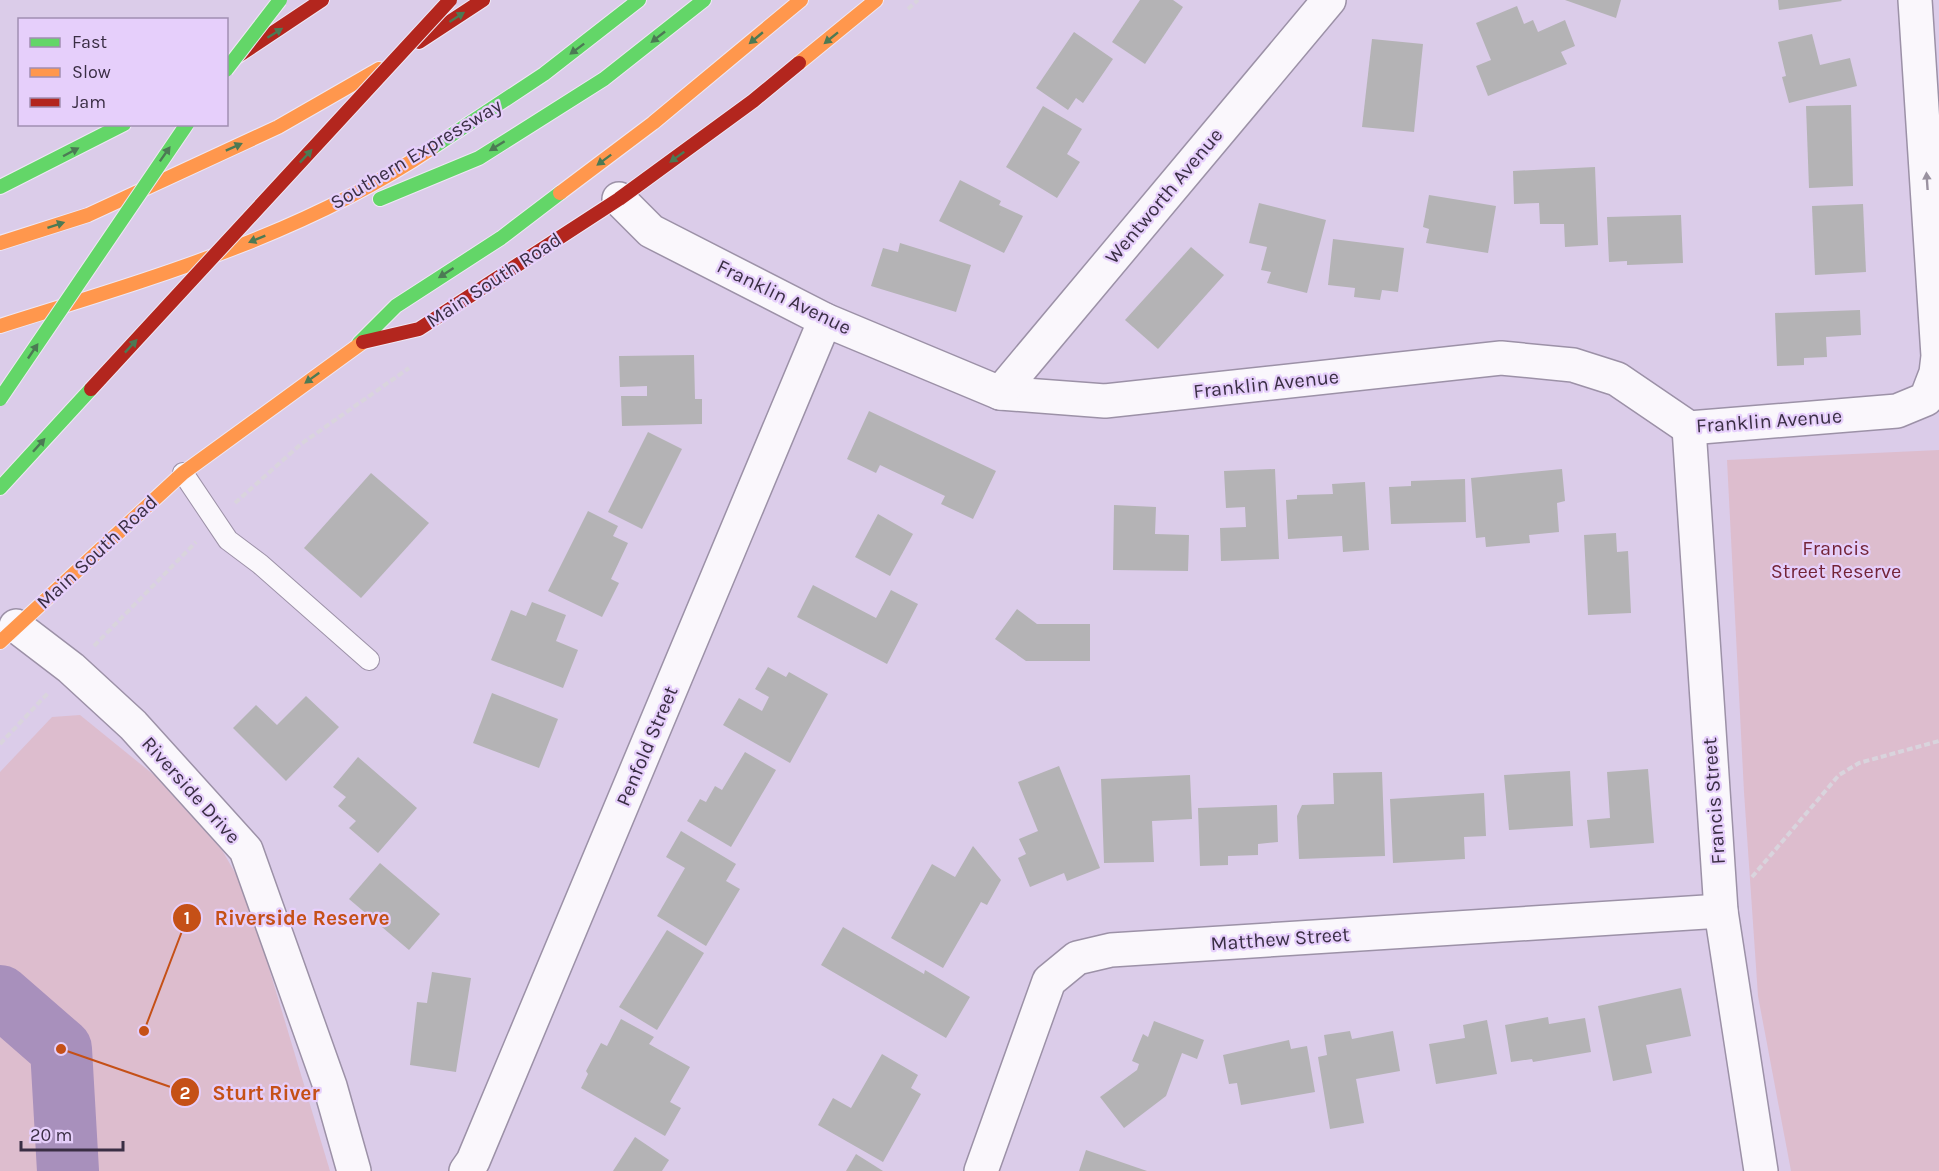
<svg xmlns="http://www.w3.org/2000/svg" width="1939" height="1171" font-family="Karla,sans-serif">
  <rect width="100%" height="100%" fill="#dbcce9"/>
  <g fill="#ddbdce">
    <polygon points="1939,450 1939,1171 1791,1171 1758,996 1744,792 1727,460"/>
    <polygon points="80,715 154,775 222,850 246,892 330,1171 0,1171 0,772 52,717"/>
  </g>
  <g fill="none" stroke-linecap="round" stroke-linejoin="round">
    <polyline stroke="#a890bc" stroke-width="62" points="0,996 61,1049 68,1171"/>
  </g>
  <g fill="#b4b3b5">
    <polygon points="1140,0 1173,0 1183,7 1145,64 1112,42"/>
    <polygon points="1565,0 1621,0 1616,18"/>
    <polygon points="1778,0 1841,0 1842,1 1779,10"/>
    <polygon points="1517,6 1524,24 1533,20 1538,32 1565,20 1575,46 1561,52 1567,64 1488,96 1476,66 1491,60 1476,23"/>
    <polygon points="1074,32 1113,59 1083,103 1076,98 1068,110 1036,88"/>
    <polygon points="1812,34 1820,65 1850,58 1857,86 1789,103 1782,77 1786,76 1778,42"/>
    <polygon points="1372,39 1423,44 1414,132 1362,127"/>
    <polygon points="1851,105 1853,186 1809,188 1806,106"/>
    <polygon points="1043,106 1082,129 1067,154 1080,162 1057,198 1006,167"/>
    <polygon points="1595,167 1598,245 1565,247 1564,224 1540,224 1539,203 1514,204 1513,171"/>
    <polygon points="960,180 1001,201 999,205 1023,216 1004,253 939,221"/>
    <polygon points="1429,195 1496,206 1488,253 1426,243 1429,229 1423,227"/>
    <polygon points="1259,203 1326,220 1307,293 1267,283 1271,272 1261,270 1267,247 1249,243"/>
    <polygon points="1863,204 1866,272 1815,275 1812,206"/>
    <polygon points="1681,215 1683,263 1627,265 1627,261 1609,262 1607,217"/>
    <polygon points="1333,239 1404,248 1398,292 1382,290 1380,300 1354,297 1355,288 1328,285"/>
    <polygon points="900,243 971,265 956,312 871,286 883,248 898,252"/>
    <polygon points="1191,247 1224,275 1158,349 1125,320"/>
    <polygon points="1860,310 1861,335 1826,337 1827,357 1804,358 1804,365 1777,366 1775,313"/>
    <polygon points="694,355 695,399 702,399 702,424 622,426 621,396 647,396 647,386 620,387 619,356"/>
    <polygon points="869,411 996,471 973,519 941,504 945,496 880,465 876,473 847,459"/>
    <polygon points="648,432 682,449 642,529 608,512"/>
    <polygon points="1275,469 1279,559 1221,561 1220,528 1246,527 1245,507 1226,508 1224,471"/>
    <polygon points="1562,469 1565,501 1557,503 1559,532 1529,535 1530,543 1486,547 1485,537 1476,538 1471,478"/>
    <polygon points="371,473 429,523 361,598 304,548"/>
    <polygon points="1465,479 1466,522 1391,524 1389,487 1411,486 1411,481"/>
    <polygon points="1365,482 1369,550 1343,552 1342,536 1288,539 1286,500 1297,499 1297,495 1333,494 1332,484"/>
    <polygon points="1114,505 1156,507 1155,534 1189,535 1188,571 1113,570"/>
    <polygon points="588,511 618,526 613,536 628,543 611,579 619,583 602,617 548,591"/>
    <polygon points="878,514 913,534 890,576 855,557"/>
    <polygon points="1616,533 1617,552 1628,551 1631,613 1588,615 1584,535"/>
    <polygon points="813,585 876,618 891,590 918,604 887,664 797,617"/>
    <polygon points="532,602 566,615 556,641 578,650 563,688 491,660 511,610 526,616"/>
    <polygon points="1017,609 1037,624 1090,624 1090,661 1026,661 995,639"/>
    <polygon points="768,667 786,677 789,672 828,694 790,763 723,725 739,698 762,711 769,697 755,689"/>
    <polygon points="492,693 558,719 539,768 473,743"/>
    <polygon points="306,696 339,727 286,781 233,728 256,705 277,725"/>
    <polygon points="745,752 776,770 731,847 687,821 700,799 706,802 715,786 722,790"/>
    <polygon points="358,757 417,808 378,853 349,828 356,821 338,806 346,797 333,787"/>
    <polygon points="1059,766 1100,868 1067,881 1064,873 1030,887 1018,858 1026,854 1019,839 1038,831 1018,782"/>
    <polygon points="1648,769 1654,843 1590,848 1587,820 1610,818 1607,772"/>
    <polygon points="1570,771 1573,826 1509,830 1504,775"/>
    <polygon points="1382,772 1385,856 1299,859 1297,816 1302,805 1334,804 1333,773"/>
    <polygon points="1190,775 1192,819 1152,821 1154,862 1104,863 1101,779"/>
    <polygon points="1484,793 1486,836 1464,837 1465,859 1393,863 1390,799"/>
    <polygon points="1277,805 1278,842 1258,844 1258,855 1228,856 1228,865 1200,866 1198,808"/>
    <polygon points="681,831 736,864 726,881 740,889 706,946 657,916 685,868 666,857"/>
    <polygon points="973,846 1001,880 987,905 981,902 943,968 891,938 932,864 955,877"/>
    <polygon points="380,863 440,914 409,950 349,899"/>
    <polygon points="843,927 924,974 925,970 970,997 946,1038 821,965"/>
    <polygon points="667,930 704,953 657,1030 619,1007"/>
    <polygon points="432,972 471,978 456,1072 410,1065 417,1002 427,1003"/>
    <polygon points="1681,988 1691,1036 1646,1045 1652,1073 1613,1081 1598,1006"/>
    <polygon points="1548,1017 1549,1024 1585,1018 1591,1052 1533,1062 1532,1059 1511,1062 1505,1025"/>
    <polygon points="621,1019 654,1037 649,1044 690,1067 670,1102 681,1108 665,1136 581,1088 588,1074 586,1071 601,1043 607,1046"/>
    <polygon points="1487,1020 1497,1074 1436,1084 1429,1044 1465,1038 1463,1025"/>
    <polygon points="1154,1021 1204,1040 1197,1059 1182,1053 1166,1096 1124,1128 1100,1097 1137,1070 1139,1064 1132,1061 1143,1034 1148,1037"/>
    <polygon points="1350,1031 1352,1039 1393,1031 1400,1071 1356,1079 1364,1123 1330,1129 1318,1057 1327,1055 1324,1035"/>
    <polygon points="1289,1040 1291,1049 1307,1046 1315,1092 1241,1105 1237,1083 1229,1084 1223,1055"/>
    <polygon points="882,1054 918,1075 911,1088 921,1094 883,1162 818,1125 833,1098 851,1108"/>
    <polygon points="635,1137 669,1160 662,1171 613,1171"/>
    <polygon points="1086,1150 1147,1171 1079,1171"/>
    <polygon points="856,1154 883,1171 846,1171"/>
  </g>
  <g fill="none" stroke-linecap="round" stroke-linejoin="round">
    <g stroke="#9c91a7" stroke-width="22">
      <polyline id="lane" points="183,473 228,540 260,564 369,660"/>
    </g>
    <g stroke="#9c91a7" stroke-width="36">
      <g id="street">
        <polyline points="619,199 651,231 825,320 1000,393 1105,401 1501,358 1573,365 1617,379 1689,428 1897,411 1926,399 1936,373 1938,356 1915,0"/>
        <polyline points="1000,393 1329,0"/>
        <polyline points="1689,428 1721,911 1761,1171"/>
        <polyline points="16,626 71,668 133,725 246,850 330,1086 354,1171"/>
        <polyline points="466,1171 473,1161 825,320"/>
        <polyline points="981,1171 1049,981 1077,958 1111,950 1721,911"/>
      </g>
    </g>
    <g stroke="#efe8f5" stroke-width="16">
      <g id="fast">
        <polyline points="432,148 544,74 639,0"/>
        <polyline points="0,187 124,124"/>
        <polyline points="380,199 479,158 604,79 704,0"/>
        <polyline points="359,343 396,306 501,238 560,193"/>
        <polyline points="0,488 91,389"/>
      </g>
    </g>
    <g stroke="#efe8f5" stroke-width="16">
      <g id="slow">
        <polyline points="799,63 876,0"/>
        <polyline points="560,193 653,123 801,0"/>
        <polyline points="0,243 88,215 278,127 379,69"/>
        <path d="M0,326c149,-47 301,-90 432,-178"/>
        <polyline points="0,642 183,473 363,342"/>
      </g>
    </g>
    <g stroke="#efe8f5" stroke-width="16">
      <g id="jam">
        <polyline points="419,42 483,0"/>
        <polyline points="238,56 322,0"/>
        <polyline points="363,342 419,329 619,199 753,101 799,63"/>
      </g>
    </g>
    <g stroke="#d9d4dd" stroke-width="4" stroke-dasharray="6 3" stroke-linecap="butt">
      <polyline points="908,9 918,0"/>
      <polyline points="235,503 301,444 409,368"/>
      <polyline points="94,646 196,542"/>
      <polyline points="0,744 49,692"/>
      <polyline points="1752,877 1839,775 1859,763 1939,741"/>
    </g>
    <use href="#lane" stroke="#faf7fc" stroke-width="20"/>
    <use href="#street" stroke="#faf7fc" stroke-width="33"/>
    <use href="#fast" stroke="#63d668" stroke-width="14"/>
    <use href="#slow" stroke="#ff974d" stroke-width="14"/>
    <use href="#jam" stroke="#b3261e" stroke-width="14"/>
    <g stroke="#efe8f5" stroke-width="16" stroke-linecap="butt">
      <g id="fast-bridge">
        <polyline points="226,70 280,0"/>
        <polyline points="0,399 187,124"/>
      </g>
    </g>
    <g stroke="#efe8f5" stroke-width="16" stroke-linecap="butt">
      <polyline id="jam-bridge" points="91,389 450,0"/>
    </g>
    <use href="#fast-bridge" stroke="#63d668" stroke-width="14"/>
    <use href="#jam-bridge" stroke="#b3261e" stroke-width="14"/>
  </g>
  <defs><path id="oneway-solid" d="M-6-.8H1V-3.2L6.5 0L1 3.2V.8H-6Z" transform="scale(1.5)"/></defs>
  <g fill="#4c7a54">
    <use href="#oneway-solid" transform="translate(457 17) rotate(-33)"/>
    <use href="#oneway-solid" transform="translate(275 33) rotate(-32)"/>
    <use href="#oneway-solid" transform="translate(658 37) rotate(142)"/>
    <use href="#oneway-solid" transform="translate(756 38) rotate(140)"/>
    <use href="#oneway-solid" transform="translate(831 38) rotate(141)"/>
    <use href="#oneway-solid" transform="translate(577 49) rotate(143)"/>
    <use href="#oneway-solid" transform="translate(497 146) rotate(148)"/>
    <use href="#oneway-solid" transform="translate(234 147) rotate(-24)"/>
    <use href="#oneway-solid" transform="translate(71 152) rotate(-28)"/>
    <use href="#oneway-solid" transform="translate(165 154) rotate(-55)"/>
    <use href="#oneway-solid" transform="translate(306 156) rotate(-47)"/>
    <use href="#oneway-solid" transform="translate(677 157) rotate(144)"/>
    <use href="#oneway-solid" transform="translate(604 160) rotate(143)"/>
    <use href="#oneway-solid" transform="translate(56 225) rotate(-18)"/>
    <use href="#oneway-solid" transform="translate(257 239) rotate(158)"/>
    <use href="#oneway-solid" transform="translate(446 273) rotate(147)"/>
    <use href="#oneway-solid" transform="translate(131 346) rotate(-47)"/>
    <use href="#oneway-solid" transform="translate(33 351) rotate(-56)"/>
    <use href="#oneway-solid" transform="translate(312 378) rotate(144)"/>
    <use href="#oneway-solid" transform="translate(39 445) rotate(-48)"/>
  </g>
  <use fill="#9a92a0" href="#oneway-solid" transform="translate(1927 181) rotate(-94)"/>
  <g text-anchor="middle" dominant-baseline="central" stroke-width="4.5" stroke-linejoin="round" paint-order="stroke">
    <g font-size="20" fill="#3a2e44" stroke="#e6cffb">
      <text transform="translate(416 154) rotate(-31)">Southern Expressway</text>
      <text transform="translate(1164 196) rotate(-50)">Wentworth Avenue</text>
      <text transform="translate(494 280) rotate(-33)">Main South Road</text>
      <text transform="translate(784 297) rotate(26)">Franklin Avenue</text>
      <text transform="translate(1266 384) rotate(-6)">Franklin Avenue</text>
      <text transform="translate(1769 421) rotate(-4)">Franklin Avenue</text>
      <text transform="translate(97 552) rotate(-43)">Main South Road</text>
      <text transform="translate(647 746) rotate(-67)">Penfold Street</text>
      <text transform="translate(191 790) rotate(48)">Riverside Drive</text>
      <text transform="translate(1714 801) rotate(-94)">Francis Street</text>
      <text transform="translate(1280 939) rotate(-4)">Matthew Street</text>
    </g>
    <g font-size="20" fill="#732438" stroke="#e6cffb">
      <text x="1836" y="548">Francis<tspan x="1836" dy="23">Street Reserve</tspan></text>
    </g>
  </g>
  <path fill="none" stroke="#c55017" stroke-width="2" d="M144 1031L187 918M61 1049L185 1092"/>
  <g fill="#c55017" stroke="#e6cffb" stroke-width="2">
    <circle cx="144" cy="1031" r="6"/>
    <circle cx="61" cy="1049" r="6"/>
    <circle cx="187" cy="918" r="15"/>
    <circle cx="185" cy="1092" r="15"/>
  </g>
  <g font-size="18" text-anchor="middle" font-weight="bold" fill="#fff">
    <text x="187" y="924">1</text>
    <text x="185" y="1099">2</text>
  </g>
  <g font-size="21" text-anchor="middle" font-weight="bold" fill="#c55017" stroke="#e6cffb" stroke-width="4.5" stroke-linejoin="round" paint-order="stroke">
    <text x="302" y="925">Riverside Reserve</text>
    <text x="266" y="1100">Sturt River</text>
  </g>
  <rect x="18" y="18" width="210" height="108" fill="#e6cffb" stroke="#a18fb2" stroke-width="1.5"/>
  <rect x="30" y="38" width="30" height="9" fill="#63d668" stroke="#a18fb2" stroke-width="1.5"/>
  <text x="72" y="48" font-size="18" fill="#3a2e44">Fast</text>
  <rect x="30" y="68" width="30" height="9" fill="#ff974d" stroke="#a18fb2" stroke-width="1.5"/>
  <text x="72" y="78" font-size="18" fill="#3a2e44">Slow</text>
  <rect x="30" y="98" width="30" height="9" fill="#b3261e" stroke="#a18fb2" stroke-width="1.5"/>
  <text x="72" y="108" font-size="18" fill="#3a2e44">Jam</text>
  <path d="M21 1141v9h102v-9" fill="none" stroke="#3a2e44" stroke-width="3"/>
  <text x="30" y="1141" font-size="18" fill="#3a2e44" stroke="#e6cffb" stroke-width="4.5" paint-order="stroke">20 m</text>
</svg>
